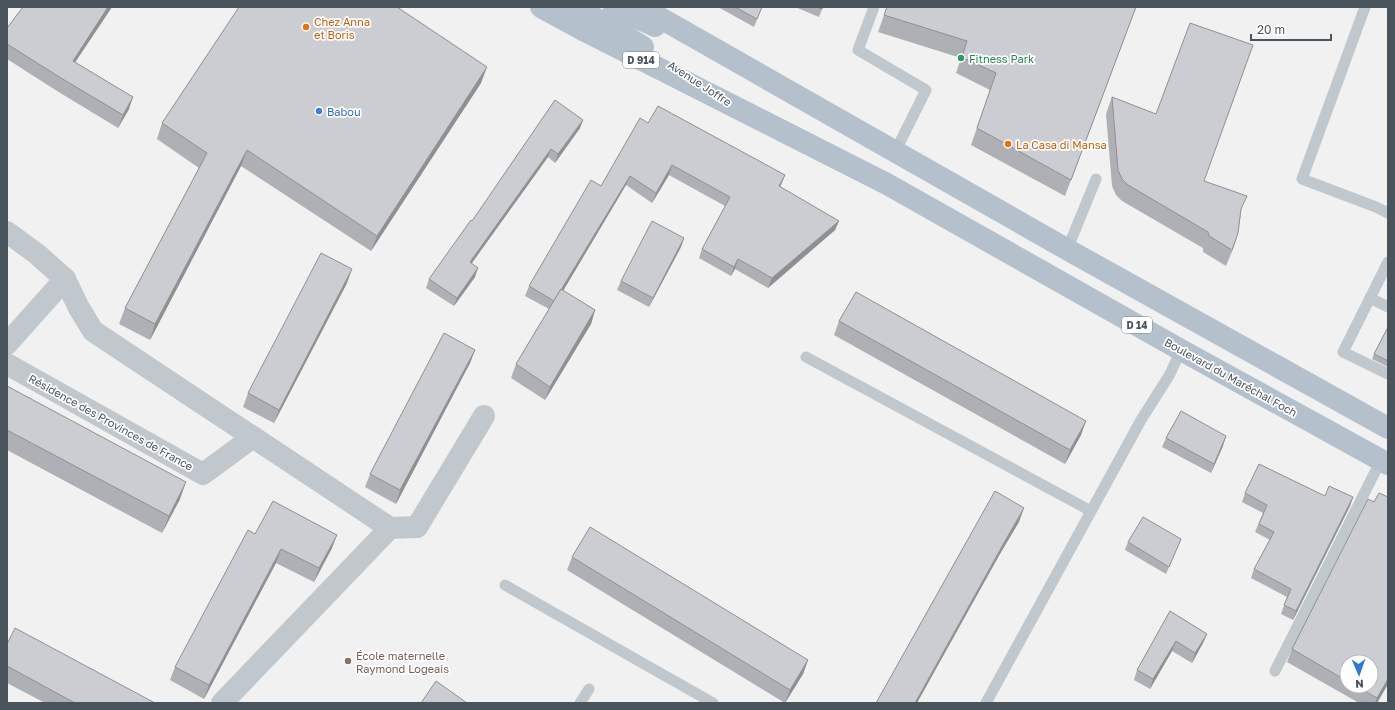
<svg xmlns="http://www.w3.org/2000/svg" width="1395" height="710" font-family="'Golos Text',sans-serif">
  <rect width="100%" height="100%" fill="#f2f1f1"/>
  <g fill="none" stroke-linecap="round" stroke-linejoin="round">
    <g stroke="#c0c8cd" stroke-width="11">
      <polyline points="874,7 858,50 926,90 895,152"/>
      <polyline points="1365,7 1302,179 1376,207 1388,213"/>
      <polyline points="1067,250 1096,179"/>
      <polyline points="1388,262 1343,352 1388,374"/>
      <polyline points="1370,298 1388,307"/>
      <polyline points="806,357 1091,511"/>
      <polyline points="505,585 713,703"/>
      <polyline points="1275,671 1381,460"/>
      <polyline points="580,703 589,689"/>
      <polyline points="986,703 1141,420 1170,374 1181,350"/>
    </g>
    <g stroke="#c0c8cd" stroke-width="22">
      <polyline points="7,232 37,254 65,279 79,308 93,331 390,528 222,703"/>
      <polyline points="7,344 65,279"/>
      <polyline points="7,364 203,474 253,437"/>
      <polyline points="390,528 417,527 484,416"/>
    </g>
    <g stroke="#b4c0cb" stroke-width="22">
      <polyline points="541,7 585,31 887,184 1181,350 1388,464"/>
      <polyline points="575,7 613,28 643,47"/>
      <polyline points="614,7 655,26"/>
      <polyline points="641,7 1077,255 1388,428"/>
    </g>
  </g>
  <g fill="#afb0b5" fill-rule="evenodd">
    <polygon points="23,7 112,7 75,62 129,109 118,128 57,91 7,59 7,28"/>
    <polygon points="718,7 762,7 754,27"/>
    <polygon points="795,7 823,7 819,17"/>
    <polygon points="887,7 1136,7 1065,196 971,145 990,90 956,73 961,58 878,32"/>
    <polygon points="481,83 371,251 241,166 150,340 119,324 125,308 199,168 157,139 162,123"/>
    <polygon points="1112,97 1204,181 1241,212 1238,233 1226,266 1203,252 1203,248 1122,201 1116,195 1112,186 1106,114"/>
    <polygon points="583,120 580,128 555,163 548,157 472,263 475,277 454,306 426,288 429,279 472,221"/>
    <polygon points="648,123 785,175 780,187 839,221 835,230 768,288 735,269 731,276 699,258 702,249 725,206 669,175 652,203 626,185 563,291 595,310 591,324 545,400 511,378 516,364 549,309 525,296 529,286 601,186"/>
    <polygon points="684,238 681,247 649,307 617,290 621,281"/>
    <polygon points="347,283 274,423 243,407 248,393"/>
    <polygon points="839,321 1081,435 1065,464 834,335"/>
    <polygon points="1388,327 1388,367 1372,359 1374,354"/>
    <polygon points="475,350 470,363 396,504 365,487 370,474"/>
    <polygon points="7,386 180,499 162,533 7,450"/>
    <polygon points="1166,438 1223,446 1211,473 1162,447"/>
    <polygon points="1245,493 1353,497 1350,506 1293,620 1281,614 1287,597 1251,578 1254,569 1270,540 1255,532 1263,513 1242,502"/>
    <path d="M1374,502l14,182 -11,19h-18l-72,-41 5,-13zM1347,662l24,24h-24z"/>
    <polygon points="255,534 332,548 314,582 276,563 204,699 170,680 175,667"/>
    <polygon points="1181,539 1166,574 1125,550 1128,542"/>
    <polygon points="572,557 808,660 803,674 785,703 567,570"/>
    <polygon points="1170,611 1207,634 1203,643 1192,663 1172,651 1150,689 1134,680 1137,670"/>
    <polygon points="7,644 155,703 45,703 7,683"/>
  </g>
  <g fill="#8e9093">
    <polygon points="108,7 112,7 68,73 73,61"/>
    <polygon points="487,67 481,83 371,251 377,236"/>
    <polygon points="133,97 129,109 118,128 123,115"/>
    <polygon points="583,120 580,128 555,163 558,154"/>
    <polygon points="551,149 548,157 466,271 470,262"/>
    <polygon points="247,150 241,166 150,340 155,324"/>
    <polygon points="672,165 669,175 652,203 656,193"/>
    <polygon points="785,175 781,185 775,196 779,186"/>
    <polygon points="630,176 626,185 551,311 554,301"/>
    <polygon points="839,221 835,230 768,288 772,278"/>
    <polygon points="1238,233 1233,249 1226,266 1232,250"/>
    <polygon points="684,238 681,247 649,307 653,298"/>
    <polygon points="738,259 735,269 731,276 734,267"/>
    <polygon points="478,268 475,277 454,306 457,298"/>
    <polygon points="352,269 347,283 274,423 279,410"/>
    <polygon points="595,310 591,324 545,400 550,387"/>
    <polygon points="475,350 470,363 396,504 400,490"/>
    <polygon points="1086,421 1081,435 1065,464 1070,450"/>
    <polygon points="1226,436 1223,446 1211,473 1214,464"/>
    <polygon points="186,482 180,499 162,533 169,516"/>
    <polygon points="1353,497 1350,506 1293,620 1296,611"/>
    <polygon points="1024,508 1019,522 1000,554 917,703 915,703 1005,541"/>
    <polygon points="337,535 332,548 314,582 319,568"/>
    <polygon points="281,549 276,563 204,699 209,685"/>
    <polygon points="1207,634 1203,643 1192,663 1195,653"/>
    <polygon points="1176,641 1172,651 1150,689 1153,679"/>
    <polygon points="808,660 803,674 785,703 790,690"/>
    <polygon points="1388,679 1388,684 1377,703 1375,703 1377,698"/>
  </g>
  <g fill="#cbcdd2" stroke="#8e9093">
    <polygon points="23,7 108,7 73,61 133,97 123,115 61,78 7,44 7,28"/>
    <polygon points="239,7 397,7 487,67 377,236 247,150 155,324 125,308 207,153 162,123"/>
    <polygon points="735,7 762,7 757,19"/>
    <polygon points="816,7 823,7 822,9"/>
    <polygon points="887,7 1136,7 1071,180 977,128 996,73 962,57 967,41 884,15"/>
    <polygon points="1190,23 1253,45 1204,181 1247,196 1241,209 1238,233 1232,250 1209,236 1208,232 1128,185 1122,179 1118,170 1112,97 1156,114"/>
    <polygon points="555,100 583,120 558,154 551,149 470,262 478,268 457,298 429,279 471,220 472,221"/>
    <polygon points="658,106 785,175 779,186 839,221 772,278 738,259 734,267 702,249 730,197 672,165 656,193 630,176 561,290 561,289 554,301 529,286 591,180 601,186 640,118 648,123"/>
    <polygon points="652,221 684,238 653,298 621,281"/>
    <polygon points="321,253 352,269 279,410 248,393"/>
    <polygon points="561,289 595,310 550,387 516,364"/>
    <polygon points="856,292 1086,421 1070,450 839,321"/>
    <polygon points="1388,327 1388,361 1374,354"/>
    <polygon points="444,333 475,350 400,490 370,474"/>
    <polygon points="7,386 186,482 169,516 7,430"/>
    <polygon points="1181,411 1226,436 1214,464 1166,438"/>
    <polygon points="1259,464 1325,496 1329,486 1353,497 1296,611 1284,605 1291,589 1254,569 1274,532 1259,524 1267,505 1245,493"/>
    <polygon points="995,491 1024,508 1005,541 915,703 876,703"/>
    <polygon points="1379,493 1388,497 1388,679 1377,698 1356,686 1371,686 1371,662 1347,662 1347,681 1292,649 1368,499 1374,502"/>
    <polygon points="273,501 337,535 319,568 281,549 209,685 175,667 248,530 255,534"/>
    <polygon points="1143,517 1181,539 1169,567 1128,542"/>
    <polygon points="590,527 808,660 790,690 572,557"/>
    <polygon points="1170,611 1207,634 1195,653 1176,641 1153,679 1137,670"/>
    <polygon points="15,628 155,703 75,703 7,666 7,644"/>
    <polygon points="436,681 467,703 421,703"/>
  </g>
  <g fill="#e8710a" stroke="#fff" stroke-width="1.5">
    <circle cx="306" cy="27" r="4"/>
    <circle cx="1008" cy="144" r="4"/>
  </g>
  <circle fill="#2e9e5b" stroke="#fff" stroke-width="1.5" cx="961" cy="58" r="4"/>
  <circle fill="#3f7fe0" stroke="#fff" stroke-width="1.5" cx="319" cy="111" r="4"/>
  <circle fill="#8d6e63" stroke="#fff" stroke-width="1.5" cx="348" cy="661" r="4"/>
  <g text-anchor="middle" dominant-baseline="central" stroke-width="3.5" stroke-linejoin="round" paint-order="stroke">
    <g fill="#fff" stroke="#80878d" stroke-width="1">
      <rect x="623" y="52" width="36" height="16" rx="3"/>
      <rect x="1122" y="317" width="30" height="16" rx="3"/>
    </g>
    <g font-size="10" font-weight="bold" fill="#4a545c">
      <text x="641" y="60">D 914</text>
      <text x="1137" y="325">D 14</text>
    </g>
    <g font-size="11" fill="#c56008" stroke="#fff" text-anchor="start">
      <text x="314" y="21">Chez Anna<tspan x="314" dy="13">et Boris</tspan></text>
      <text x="1016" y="144">La Casa di Mansa</text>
    </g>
    <g font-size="11" fill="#27864d" stroke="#fff" text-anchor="start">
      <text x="969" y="58">Fitness Park</text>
    </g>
    <g font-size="11" fill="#4a545c" stroke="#fff">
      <text transform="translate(700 83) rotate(33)">Avenue Joffre</text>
      <text transform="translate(1231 377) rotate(29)">Boulevard du Maréchal Foch</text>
      <text transform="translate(111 422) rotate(29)">Résidence des Provinces de France</text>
    </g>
    <g font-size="11" fill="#366cbe" stroke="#fff" text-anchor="start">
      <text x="327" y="111">Babou</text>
    </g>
    <g font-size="11" fill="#785e54" stroke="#fff" text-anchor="start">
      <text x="356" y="655">École maternelle<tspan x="356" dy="13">Raymond Logeais</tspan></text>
    </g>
  </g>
  <rect width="1395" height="710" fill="none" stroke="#4a545c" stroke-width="16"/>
  <g transform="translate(1359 674) rotate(178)"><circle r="19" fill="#ffffff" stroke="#b7bbbe"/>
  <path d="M0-3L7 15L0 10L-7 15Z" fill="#2f7ace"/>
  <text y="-6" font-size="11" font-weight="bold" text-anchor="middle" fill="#4a545c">N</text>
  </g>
  <path d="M1251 34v6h80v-6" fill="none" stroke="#4a545c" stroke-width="2"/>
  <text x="1257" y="34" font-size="12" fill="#4a545c" stroke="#ffffff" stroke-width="3" paint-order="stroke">20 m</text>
</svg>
